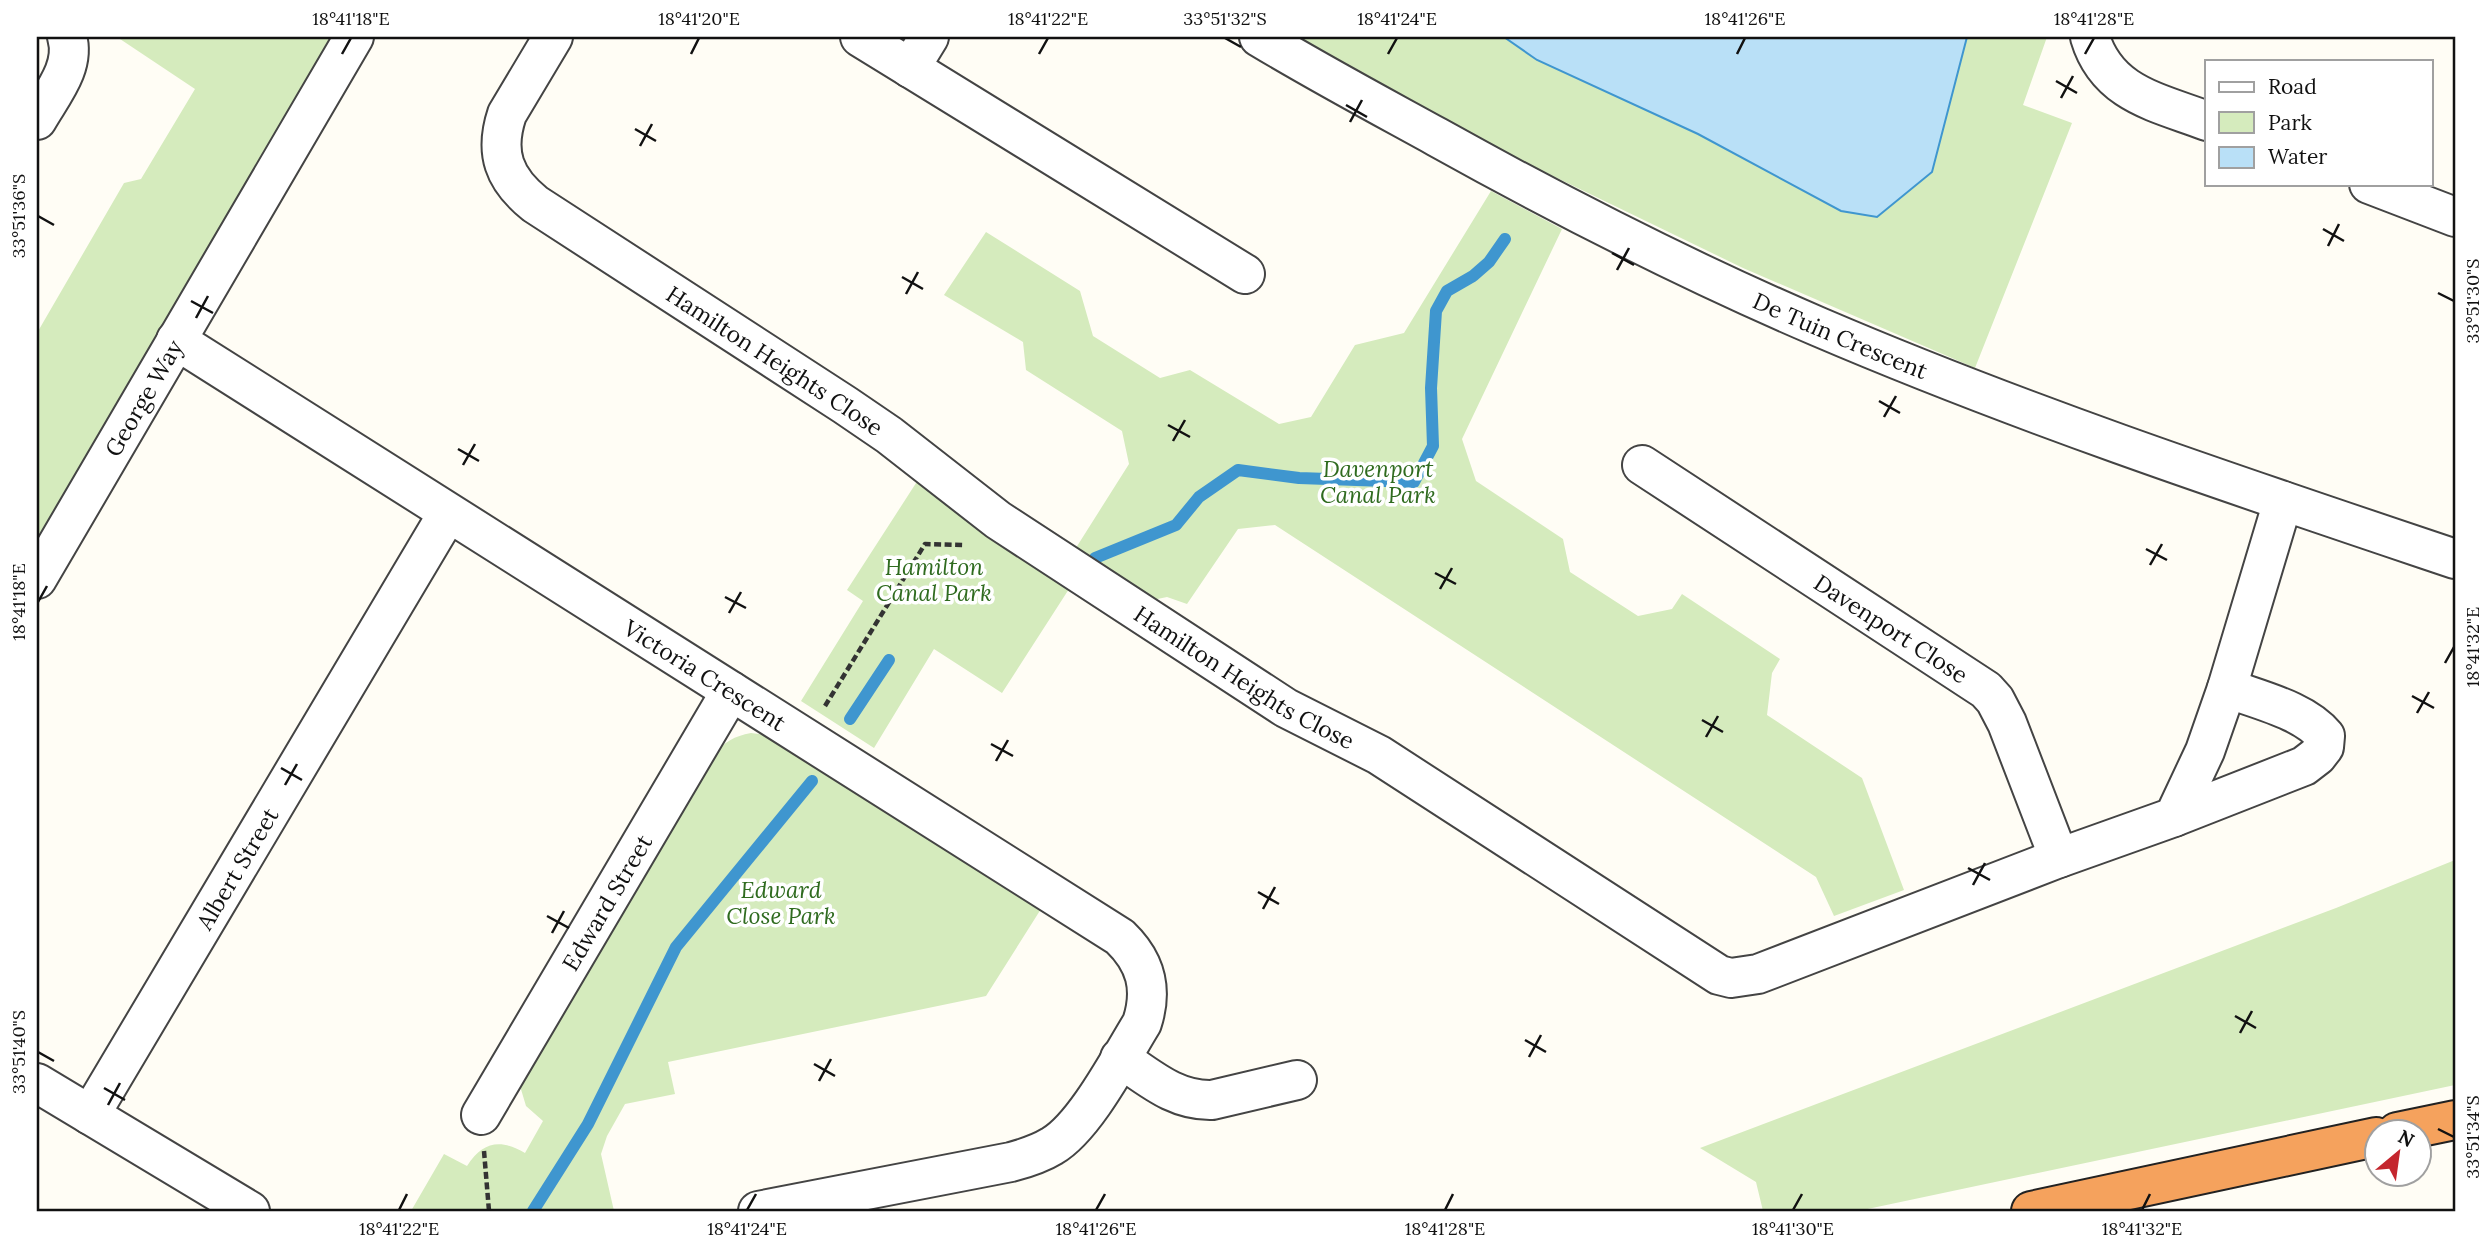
<svg xmlns="http://www.w3.org/2000/svg" width="2492" height="1248" font-family="Lora,serif">
  <rect width="100%" height="100%" fill="#fffdf5"/>
  <g fill="#d5ebbd">
    <polygon points="117,37 335,37 37,543 37,333 124,183 141,179 195,89"/>
    <polygon points="1298,37 2047,37 2023,105 2072,123 1975,368 1743,268 1524,162"/>
    <polygon points="1491,191 1562,229 1462,439 1476,481 1563,539 1570,572 1638,616 1672,609 1682,594 1780,659 1772,673 1767,715 1862,778 1904,890 1834,916 1816,877 1275,525 1238,529 1187,604 1167,597 1148,601 1074,551 1129,464 1122,431 1026,370 1023,342 944,295 986,232 1080,291 1093,336 1160,378 1190,370 1279,424 1311,417 1355,345 1404,333"/>
    <polygon points="918,480 991,538 1069,589 1002,693 934,649 874,748 801,701 863,601 847,590"/>
    <path d="M751,733l14,2 276,174 -55,87 -318,66 7,32 -50,10 -18,32 -6,18 13,57h-203l33,-57 23,12c16,-25 34,-27 58,-13l18,-32 -17,-15 -6,-20 193,-331c12,-13 21,-19 38,-22z"/>
    <polygon points="2455,860 2455,1085 1858,1211 1763,1211 1756,1182 1700,1148 2336,908"/>
  </g>
  <polygon fill="#b9e0f7" stroke="#3f96cf" stroke-width="2" points="1504,37 1967,37 1932,172 1877,217 1841,211 1698,134 1537,60"/>
  <g fill="none" stroke-linecap="round" stroke-linejoin="round">
    <g stroke="#3f96cf" stroke-width="12">
      <polyline points="1095,558 1176,525 1199,497 1238,470 1299,478 1414,482 1433,446 1431,388 1436,311 1447,291 1473,276 1489,262 1505,239"/>
      <polyline points="850,719 889,660"/>
      <polyline points="533,1211 588,1124 676,947 812,781"/>
    </g>
    <g stroke="#444" stroke-width="42">
      <g id="minor">
        <path id="s1" d="M553,37l-46,77c-13,39 -3,65 28,90l310,201 44,30 109,85 288,188 93,47 340,220 12,3 27,-4 301,-116 115,-41 31,-66 22,-63 56,-187"/>
        <polyline points="860,37 1245,274"/>
        <path id="s2" d="M1259,37c58,35 118,67 178,100 124,69 251,134 382,190 208,89 422,160 636,232"/>
        <path d="M2090,37c17,57 67,65 117,84"/>
        <polyline points="910,68 929,37"/>
        <path d="M37,120c14,-25 39,-53 30,-83"/>
        <polyline points="2369,184 2455,217"/>
        <path id="s3" d="M176,340l944,597c26,25 33,52 22,86 -21,34 -57,104 -90,123 -13,8 -26,12 -41,16l-253,49"/>
        <path id="s4" d="M1642,465l344,225 9,10 12,23 52,135"/>
        <path id="s5" d="M37,579l317,-542"/>
        <path d="M2174,817l130,-51 13,-10 7,-9 1,-11c-21,-26 -67,-36 -98,-48"/>
        <path d="M1120,1058c30,20 55,43 92,42l85,-20"/>
        <polyline points="37,1083 250,1211"/>
        <path id="s6" d="M90,1115l358,-602"/>
        <path id="s7" d="M481,1115l250,-424"/>
      </g>
    </g>
    <g stroke="#222" stroke-width="42">
      <g id="highway">
        <polyline points="2397,1132 2455,1120"/>
        <polyline points="2031,1211 2376,1137"/>
      </g>
    </g>
    <g stroke="#333" stroke-width="4.5" stroke-dasharray="7 3.5" stroke-linecap="butt">
      <polyline points="825,706 925,544 964,545"/>
      <polyline points="484,1151 489,1211"/>
    </g>
    <use href="#minor" stroke="#fff" stroke-width="38"/>
    <use href="#highway" stroke="#f5a25d" stroke-width="38"/>
  </g>
  <path fill="none" stroke="#111" stroke-width="2.5" d="M1225,38l16,9M342,54l9,-16M691,54l8,-16M1039,54l9,-16M1388,54l9,-16M1737,54l8,-16M2085,54l9,-16M2056,81l21,12M2061,98l12,-22M1346,105l21,12M1350,122l12,-22M635,129l21,12M640,146l12,-22M38,216l16,9M2323,229l21,12M2328,246l11,-22M1612,253l22,12M1617,270l12,-22M902,277l21,12M2438,293l16,8M906,294l12,-22M191,301l22,12M196,318l12,-22M1879,401l21,12M1884,417l12,-21M1168,425l22,12M1173,441l12,-21M458,449l21,12M463,465l12,-21M2146,549l21,11M2150,565l12,-21M1435,573l21,11M1440,589l12,-21M725,597l21,11M38,602l9,-16M729,613l12,-21M2445,663l9,-16M2412,696l22,12M2417,713l12,-21M1702,720l21,12M1706,737l12,-21M991,744l22,12M996,761l12,-21M281,768l21,12M285,785l12,-21M1968,868l22,12M1973,885l12,-22M1258,892l21,12M1263,909l12,-22M547,916l22,12M552,933l12,-22M2235,1016l21,12M2240,1033l12,-22M1525,1040l21,12M38,1052l16,9M1529,1057l12,-22M814,1064l21,12M819,1081l12,-22M104,1088l21,12M108,1105l12,-22M2438,1129l16,8M399,1210l8,-16M747,1210l9,-16M1096,1210l9,-16M1445,1210l8,-16M1793,1210l9,-16M2142,1210l8,-16"/>
  <g text-anchor="middle" dominant-baseline="central" stroke-width="7" stroke-linejoin="round" paint-order="stroke">
    <g font-size="23" fill="#111" stroke="#fff">
      <text stroke="none"><textPath href="#s2" startOffset="654">De Tuin Crescent</textPath></text>
      <text stroke="none"><textPath href="#s1" startOffset="478">Hamilton Heights Close</textPath></text>
      <text stroke="none"><textPath href="#s5" startOffset="210">George Way</textPath></text>
      <text stroke="none"><textPath href="#s4" startOffset="298">Davenport Close</textPath></text>
      <text stroke="none"><textPath href="#s3" startOffset="626">Victoria Crescent</textPath></text>
      <text stroke="none"><textPath href="#s1" startOffset="1045">Hamilton Heights Close</textPath></text>
      <text stroke="none"><textPath href="#s6" startOffset="287">Albert Street</textPath></text>
      <text stroke="none"><textPath href="#s7" startOffset="247">Edward Street</textPath></text>
    </g>
    <g font-size="23" font-style="italic" fill="#2f6b1f" stroke="#fff">
      <text x="1378" y="468">Davenport<tspan x="1378" dy="26">Canal Park</tspan></text>
      <text x="934" y="566">Hamilton<tspan x="934" dy="26">Canal Park</tspan></text>
      <text x="781" y="889">Edward<tspan x="781" dy="26">Close Park</tspan></text>
    </g>
  </g>
  <rect width="2492" height="1248" fill="none" stroke="#ffffff" stroke-width="77"/>
  <rect x="2205" y="60" width="228" height="126" fill="#ffffff" stroke="#a0a0a0" stroke-width="2"/>
  <rect x="2219" y="82" width="35" height="10" fill="#ffffff" stroke="#a0a0a0" stroke-width="2"/>
  <text x="2268" y="94" font-size="21" fill="#111111">Road</text>
  <rect x="2219" y="112" width="35" height="21" fill="#d5ebbd" stroke="#a0a0a0" stroke-width="2"/>
  <text x="2268" y="130" font-size="21" fill="#111111">Park</text>
  <rect x="2219" y="147" width="35" height="21" fill="#b9e0f7" stroke="#a0a0a0" stroke-width="2"/>
  <text x="2268" y="164" font-size="21" fill="#111111">Water</text>
  <g transform="translate(2398 1153) rotate(29)"><circle r="33" fill="#ffffff" stroke="#a0a0a0" stroke-width="2"/>
  <path d="M0-5L12 26L0 18L-12 26Z" fill="#c4262e"/>
  <text y="-10" font-size="19" font-weight="bold" text-anchor="middle" fill="#111111">N</text>
  </g>
  <rect x="38" y="38" width="2416" height="1172" fill="none" stroke="#111" stroke-width="2.5"/>
  <g font-size="18" text-anchor="middle" fill="#111">
    <text x="351" y="25">18°41'18"E</text>
    <text x="699" y="25">18°41'20"E</text>
    <text x="1048" y="25">18°41'22"E</text>
    <text x="1225" y="25">33°51'32"S</text>
    <text x="1397" y="25">18°41'24"E</text>
    <text x="1745" y="25">18°41'26"E</text>
    <text x="2094" y="25">18°41'28"E</text>
    <text transform="translate(19 216) rotate(-90)" y="6">33°51'36"S</text>
    <text transform="translate(2473 301) rotate(-90)" y="6">33°51'30"S</text>
    <text transform="translate(19 602) rotate(-90)" y="6">18°41'18"E</text>
    <text transform="translate(2473 647) rotate(-90)" y="6">18°41'32"E</text>
    <text transform="translate(19 1052) rotate(-90)" y="6">33°51'40"S</text>
    <text transform="translate(2473 1137) rotate(-90)" y="6">33°51'34"S</text>
    <text x="399" y="1235">18°41'22"E</text>
    <text x="747" y="1235">18°41'24"E</text>
    <text x="1096" y="1235">18°41'26"E</text>
    <text x="1445" y="1235">18°41'28"E</text>
    <text x="1793" y="1235">18°41'30"E</text>
    <text x="2142" y="1235">18°41'32"E</text>
  </g>
</svg>
